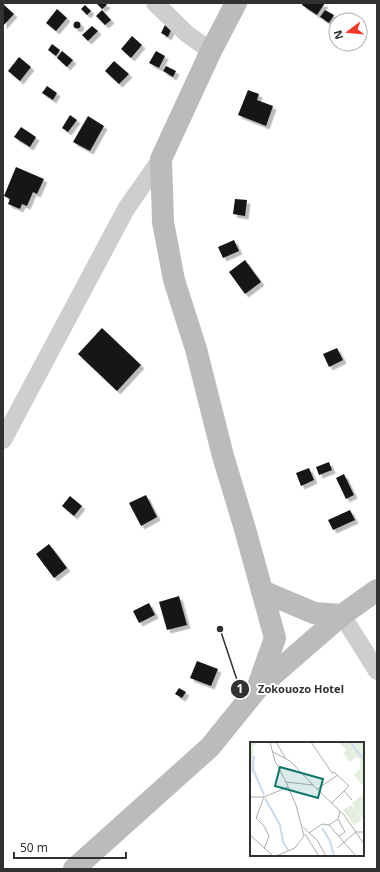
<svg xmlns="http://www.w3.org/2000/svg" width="380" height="872" font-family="'Noto Sans',sans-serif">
  <defs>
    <filter id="shadow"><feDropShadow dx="3.5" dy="3.5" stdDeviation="0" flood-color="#0004"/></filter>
  </defs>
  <rect width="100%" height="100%" fill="#fff"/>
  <g fill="#181818" filter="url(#shadow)">
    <polygon points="98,3 105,3 107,5 102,9 97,4"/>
    <polygon points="303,3 325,3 317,15 302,5"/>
    <polygon points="3,4 14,14 3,26"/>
    <polygon points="85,5 91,11 87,15 81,9"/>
    <polygon points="57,9 67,18 56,31 46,23"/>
    <polygon points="102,10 111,20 105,25 96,16"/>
    <polygon points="325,10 334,15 329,23 320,17"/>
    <circle cx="77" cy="25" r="3.5"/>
    <polygon points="165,25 172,28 168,37 161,33"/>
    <polygon points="92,26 98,31 88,41 82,35"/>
    <polygon points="132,36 142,45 131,58 121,49"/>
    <polygon points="52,44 60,50 56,56 48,50"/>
    <polygon points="62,51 73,60 67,67 57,58"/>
    <polygon points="156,51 165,56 159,68 149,63"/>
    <polygon points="19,57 31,67 20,81 8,71"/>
    <polygon points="114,61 129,74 119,84 105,71"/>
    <polygon points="166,66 176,71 173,77 163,71"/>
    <polygon points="47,86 57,93 53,100 42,93"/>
    <polygon points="248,90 259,94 257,100 273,106 266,126 238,115"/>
    <polygon points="70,115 77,120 68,132 62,128"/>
    <polygon points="88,116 104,126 90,151 73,142"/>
    <polygon points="21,127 36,137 30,147 14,137"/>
    <polygon points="16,167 44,179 37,194 33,192 27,206 22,204 20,209 8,204 10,199 4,196"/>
    <polygon points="235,199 247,200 245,216 233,214"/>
    <polygon points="234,240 239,251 223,258 218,247"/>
    <polygon points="245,260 261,282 245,294 229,272"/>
    <polygon points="102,328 141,365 117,391 78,354"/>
    <polygon points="337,348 343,360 329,367 323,354"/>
    <polygon points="329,462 332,470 319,475 316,467"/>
    <polygon points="309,468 314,480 301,486 296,473"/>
    <polygon points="344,474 354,495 346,499 336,478"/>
    <polygon points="146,495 157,517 141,526 129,503"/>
    <polygon points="70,496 82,506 74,516 62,506"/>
    <polygon points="350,510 355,520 333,530 328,520"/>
    <polygon points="49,544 67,568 54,578 36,554"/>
    <polygon points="179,596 187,625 167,630 159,602"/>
    <polygon points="149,603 155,615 139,623 133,611"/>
    <polygon points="197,661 218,669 211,686 190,678"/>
    <polygon points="179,688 186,692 182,698 175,694"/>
  </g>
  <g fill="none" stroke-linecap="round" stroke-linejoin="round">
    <g stroke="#cecece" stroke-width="18">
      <polyline points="155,3 187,34 211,51"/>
      <polyline points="3,440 126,209 161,159"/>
      <polyline points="342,615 377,671"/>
    </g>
    <g stroke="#bbb" stroke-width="22">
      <polyline points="262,591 314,613 342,615"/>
      <polyline points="258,688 342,615 377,590"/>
      <polyline points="74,869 210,747 257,689 275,638 245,529 223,456 196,349 174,280 163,222 161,159 211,51 236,3"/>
    </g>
  </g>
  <g transform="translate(250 742)">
    <rect width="114" height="114" fill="#fff"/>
    <path d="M0,0h7l-4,6 2,28 -5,-5zM87,0h27v78l-8,-11 6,11 -8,5 -11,-15 7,-5 5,3 -3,-5 11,-9v-8l-9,-11 6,-6v-9l-3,-3 -8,5 -5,-8 2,-5z" fill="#e5efdf"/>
    <path fill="none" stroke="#cadbf0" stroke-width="2" d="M100,0l14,18M4,14l-1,13 11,26M15,56l15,27 3,17 5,8M72,86l8,13 4,15"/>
    <path fill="none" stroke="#adadad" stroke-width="1" d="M20,0l5,19 11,21 27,3 31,30 20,29M26,0l10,17M61,0l21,31 2,-1 15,14 -17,17M23,10l17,9 23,24M67,47l21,-14M94,49l8,9M0,55h14l24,-10M14,55l-8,21 8,8 5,10 -5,13M79,83l27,31M53,85l14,13 9,16M59,91l13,-9 7,1 9,-6M55,92l14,22M0,93l23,21M89,94l6,-4 -7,-13 2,-8M87,106l19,-16h8M26,114l19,-8 9,-12 -8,-31 -10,-23"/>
    <path fill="#0f766e" fill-opacity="0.15" stroke="#0f766e" stroke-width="2" d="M30,25l43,12 -5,19 -43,-12z"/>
    <rect width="114" height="114" fill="none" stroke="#313131" stroke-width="2"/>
  </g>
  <path fill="none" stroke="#313131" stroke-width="1.5" d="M220 629L240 689"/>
  <g fill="#313131" stroke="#fff" stroke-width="1.5">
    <circle cx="220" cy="629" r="4"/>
    <circle cx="240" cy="689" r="10"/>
  </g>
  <g font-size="12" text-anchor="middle" font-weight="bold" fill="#fff">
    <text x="240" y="693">1</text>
  </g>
  <g font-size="11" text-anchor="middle" font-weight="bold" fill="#313131" stroke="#fff" stroke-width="4" stroke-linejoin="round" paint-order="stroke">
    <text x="301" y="693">Zokouozo Hotel</text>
  </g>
  <rect width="380" height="872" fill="none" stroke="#313131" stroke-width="8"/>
  <g transform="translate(348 32) rotate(254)"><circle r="19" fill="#ffffff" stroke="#adadad"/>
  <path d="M0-3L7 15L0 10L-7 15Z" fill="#f53727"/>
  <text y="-6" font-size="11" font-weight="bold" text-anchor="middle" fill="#313131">N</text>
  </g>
  <path d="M14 852v6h112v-6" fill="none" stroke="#313131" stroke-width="2"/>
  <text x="20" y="852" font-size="12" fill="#313131" stroke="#ffffff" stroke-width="3" paint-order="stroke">50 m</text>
</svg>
